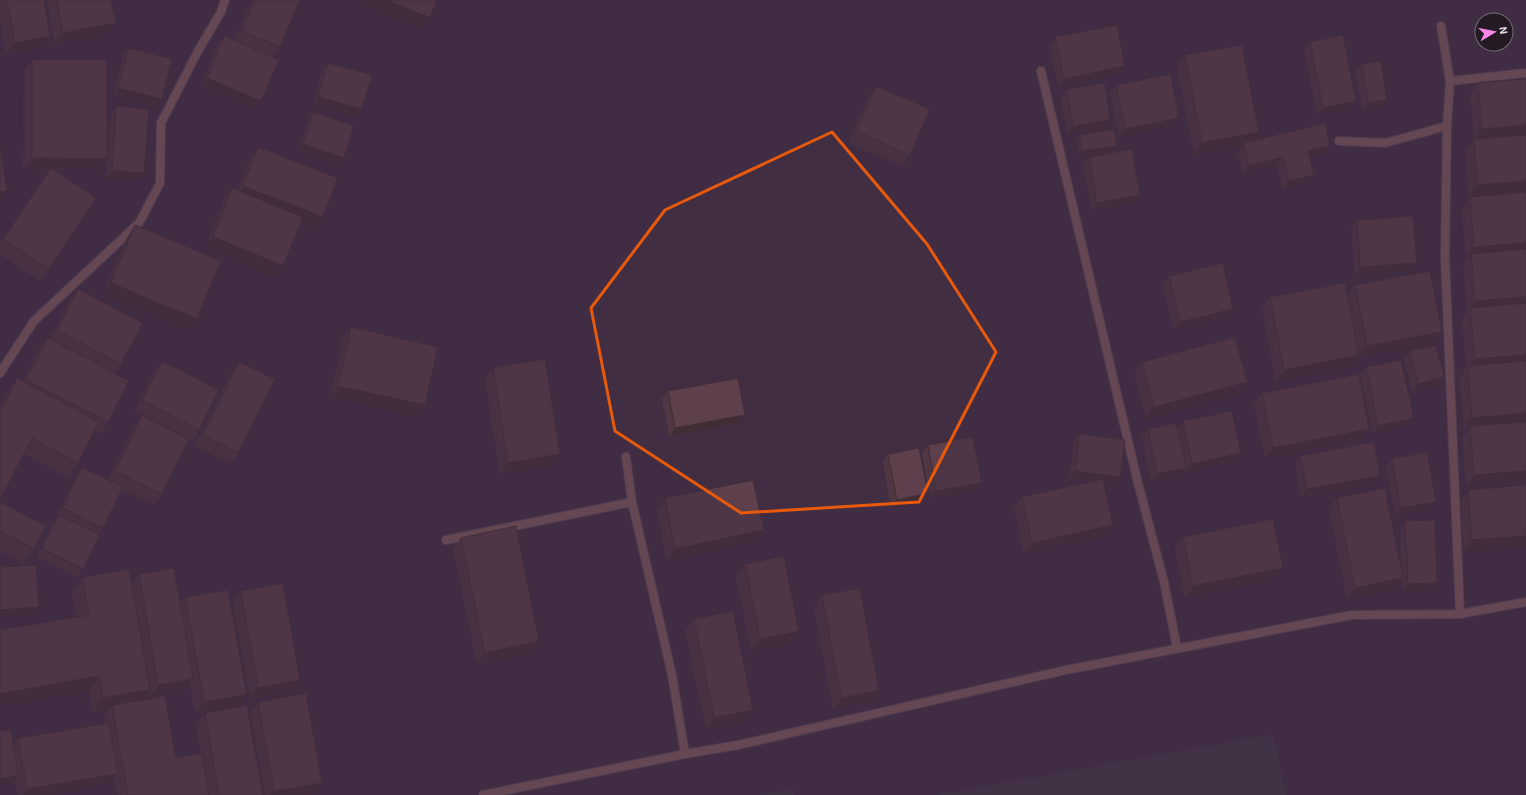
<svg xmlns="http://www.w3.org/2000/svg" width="1526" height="795" font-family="'Alegreya Sans',sans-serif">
  <rect width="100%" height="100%" fill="#412e43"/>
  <g fill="#443948">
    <polygon points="1274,734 1286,795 937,795"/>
    <polygon points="793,789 794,795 760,795"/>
  </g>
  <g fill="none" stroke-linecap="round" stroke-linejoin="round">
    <g stroke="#5d4b5f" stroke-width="10">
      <g id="street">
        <polyline points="1441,26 1450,81"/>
        <polyline points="1041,71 1137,479 1164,582 1177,648"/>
        <polyline points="1339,141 1385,143 1447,126"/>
        <polyline points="0,373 34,321 139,223 160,183 161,123 198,51 221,12 225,0"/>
        <polyline points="626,457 632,502 672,675 685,754"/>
        <polyline points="446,540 632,502"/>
        <polyline points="1460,614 1445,257 1447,126 1450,81 1526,73"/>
        <polyline points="483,795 685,754 738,745 1066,670 1352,615 1460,614 1526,602"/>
      </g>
    </g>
    <use href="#street" stroke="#8f6766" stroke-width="8"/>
  </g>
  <g fill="#503741">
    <polygon points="0,0 44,0 50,36 42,47 6,54 0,19"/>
    <polygon points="47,0 111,0 107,35 55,45"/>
    <polygon points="252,0 300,0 280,47 273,57 255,109 201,86 218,44 224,36 234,41"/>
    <polygon points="1055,37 1125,66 1120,74 1058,87 1050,46"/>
    <polygon points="1310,42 1356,101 1350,109 1317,116 1304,50"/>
    <polygon points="129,48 156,107 113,96 123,56"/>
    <polygon points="1185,55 1259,132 1253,141 1330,146 1325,154 1309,158 1314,175 1308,183 1283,189 1277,165 1243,174 1238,151 1242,146 1194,155 1177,67"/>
    <polygon points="32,60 99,170 54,170 49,269 40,281 0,254 0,243 49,170 23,170 24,71"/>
    <polygon points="328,63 357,117 313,105 322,71"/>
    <polygon points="1362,64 1387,100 1381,108 1362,111 1356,72"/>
    <polygon points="1478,83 1526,192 1469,197 1466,151 1474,139 1470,95"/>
    <polygon points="1116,85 1179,118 1174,127 1119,137 1110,93"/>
    <polygon points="876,86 910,155 902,166 848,143 868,98"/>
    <polygon points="1067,89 1110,120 1105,128 1067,134 1061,97"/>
    <polygon points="116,106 144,173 139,181 106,179 111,115"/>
    <polygon points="313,112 338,166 298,152 308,120"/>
    <polygon points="1079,135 1117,146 1114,150 1079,155 1076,139"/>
    <polygon points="258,147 315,229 300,223 283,266 275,277 205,248 224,200 232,188 238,190 250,159"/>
    <polygon points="1089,157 1140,195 1135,203 1092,211 1083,165"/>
    <polygon points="1526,192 1526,482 1466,487 1462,438 1469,429 1464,429 1460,378 1466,368 1462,319 1467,312 1463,265 1467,259 1466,259 1462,209 1470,197"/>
    <polygon points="1357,220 1417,263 1411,271 1355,275 1351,228"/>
    <polygon points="135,225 189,331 103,295 127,237"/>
    <polygon points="1169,276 1233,309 1228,317 1174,330 1163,284"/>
    <polygon points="1355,285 1442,332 1433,344 1359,358 1359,356 1351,367 1276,382 1262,309 1270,297 1348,296"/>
    <polygon points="78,289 121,364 115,373 108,422 100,434 94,431 78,463 68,477 24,454 0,500 0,407 7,393 17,378 23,381 39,350 48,338 50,339 70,301"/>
    <polygon points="351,327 416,417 330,397 343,339"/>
    <polygon points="1410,351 1444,377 1439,386 1412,392 1404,359"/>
    <polygon points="162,361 199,430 191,442 188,440 162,494 154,505 122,490 103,528 99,534 83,569 77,577 37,557 53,523 58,516 57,516 77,475 82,467 108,480 134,427 142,416 134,412 154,372"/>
    <polygon points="239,362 238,453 230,464 195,446 231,373"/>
    <polygon points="1142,362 1247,382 1239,394 1146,419 1134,374"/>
    <polygon points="1366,367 1408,426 1373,434 1360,375"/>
    <polygon points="493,368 560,454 552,466 500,475 485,379"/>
    <polygon points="668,391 739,423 669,436 662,399"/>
    <polygon points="1262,393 1361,440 1265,459 1254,405"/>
    <polygon points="1183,421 1235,461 1186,472 1185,468 1180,476 1151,482 1142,437 1148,429 1177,429"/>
    <polygon points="1079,434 1120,477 1115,485 1104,483 1113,525 1105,537 1024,554 1014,509 1022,497 1093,482 1069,479 1074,442"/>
    <polygon points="928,445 982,483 976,491 930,499 922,453"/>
    <polygon points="888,454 928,493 922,502 891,508 883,462"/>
    <polygon points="1300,456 1380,476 1374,484 1301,497 1295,464"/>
    <polygon points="1392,459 1431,510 1395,516 1386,467"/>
    <polygon points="1526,485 1464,552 1460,501 1468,490"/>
    <polygon points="665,498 764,530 756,542 667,561 657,510"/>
    <polygon points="1337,498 1401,569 1400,529 1405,521 1437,583 1431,591 1402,592 1402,580 1395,590 1347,599 1329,509"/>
    <polygon points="0,502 34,549 24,563 0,551"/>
    <polygon points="1183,537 1283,568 1275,579 1185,598 1175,548"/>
    <polygon points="461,538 539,641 531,653 477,664 453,549"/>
    <polygon points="745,564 791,643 751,651 736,576"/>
    <polygon points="139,574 180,604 185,597 239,706 195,714 190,684 185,690 150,697 149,691 143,700 176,758 201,753 196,724 205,713 263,795 118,795 115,778 110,785 52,795 18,795 15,780 13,784 0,786 0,731 14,745 18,738 105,724 104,717 109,710 93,713 72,592 82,577 132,585"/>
    <polygon points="241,591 292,692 250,699 233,602"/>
    <polygon points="822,595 871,703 833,710 814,607"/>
    <polygon points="694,619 745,722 706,729 685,631"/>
    <polygon points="258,702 322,783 314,794 310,795 265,795 250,713"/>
  </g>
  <g fill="#412d35">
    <polygon points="350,0 387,0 430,18 422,29"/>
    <polygon points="116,23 107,35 55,45 63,33"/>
    <polygon points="50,36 42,47 6,54 15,43"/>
    <polygon points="1125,66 1120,74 1058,87 1064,79"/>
    <polygon points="207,78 261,101 255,109 201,86"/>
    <polygon points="118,88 162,99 156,107 113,96"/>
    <polygon points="318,97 362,109 357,117 313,105"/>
    <polygon points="1387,100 1381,108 1362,111 1368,103"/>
    <polygon points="1356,101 1350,109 1317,116 1323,108"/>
    <polygon points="1179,118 1174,127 1119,137 1125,129"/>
    <polygon points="1110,120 1105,128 1067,134 1073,126"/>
    <polygon points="1526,125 1526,136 1474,140 1482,129"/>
    <polygon points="1259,132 1251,144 1243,143 1242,146 1194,155 1202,143"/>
    <polygon points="303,144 344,158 338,166 298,152"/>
    <polygon points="1117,146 1114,150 1079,155 1082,151"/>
    <polygon points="1330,146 1325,154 1302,159 1308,151"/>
    <polygon points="1283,157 1277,165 1243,174 1249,166"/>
    <polygon points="32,158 107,159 99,170 23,170"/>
    <polygon points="112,171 144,173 139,181 106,179"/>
    <polygon points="1314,175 1308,183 1283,189 1289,181"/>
    <polygon points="1526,181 1526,192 1469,197 1477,185"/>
    <polygon points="243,186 323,217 315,229 235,198"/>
    <polygon points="7,191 0,201 0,192"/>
    <polygon points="1140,195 1135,203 1092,211 1097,203"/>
    <polygon points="213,237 283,266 275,277 205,248"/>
    <polygon points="1526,243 1526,254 1471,254 1467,259 1466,259 1474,247"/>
    <polygon points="1417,263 1411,271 1355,275 1360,267"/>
    <polygon points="111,283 197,319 189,331 103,295"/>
    <polygon points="1526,297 1526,308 1470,308 1475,301"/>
    <polygon points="1233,309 1228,317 1174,330 1180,322"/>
    <polygon points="1442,332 1433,344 1359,358 1367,346"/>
    <polygon points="1359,355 1351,367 1276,382 1284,370"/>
    <polygon points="1526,355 1526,366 1468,368 1475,359"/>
    <polygon points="1444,377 1439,386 1412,392 1418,384"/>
    <polygon points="1247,382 1239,394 1146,419 1154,407"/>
    <polygon points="338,386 425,405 416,417 330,397"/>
    <polygon points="1526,413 1526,424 1470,426 1469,429 1464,429 1472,418"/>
    <polygon points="745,415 739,423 669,436 675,428"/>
    <polygon points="1414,418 1408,426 1373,434 1378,426"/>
    <polygon points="1369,429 1361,440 1265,459 1273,448"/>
    <polygon points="1241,453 1235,461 1186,472 1192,464"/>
    <polygon points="560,454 552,466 500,475 508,463"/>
    <polygon points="1186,468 1180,476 1151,482 1157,474"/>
    <polygon points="1075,471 1120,477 1115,485 1069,479"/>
    <polygon points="1526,471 1526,482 1466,487 1474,475"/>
    <polygon points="1380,476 1374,484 1301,497 1307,489"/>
    <polygon points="982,483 976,491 930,499 936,491"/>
    <polygon points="928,493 922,502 891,508 897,500"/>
    <polygon points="1436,502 1431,510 1395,516 1401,508"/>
    <polygon points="1113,525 1105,537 1024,554 1032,543"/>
    <polygon points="764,530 756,542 667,561 675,549"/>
    <polygon points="1526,536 1526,547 1464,552 1472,540"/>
    <polygon points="1283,568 1275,579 1185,598 1193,586"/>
    <polygon points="1403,578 1395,590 1347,599 1355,588"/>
    <polygon points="1437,583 1431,591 1402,592 1408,584"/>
    <polygon points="39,607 34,616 0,618 0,610"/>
    <polygon points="799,631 791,643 751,651 760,639"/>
    <polygon points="539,641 531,653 477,664 485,653"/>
    <polygon points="99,676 89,691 0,707 0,694"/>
    <polygon points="193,679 185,690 150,697 158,685"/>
    <polygon points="300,680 292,692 250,699 258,688"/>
    <polygon points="150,690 140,704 112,705 109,710 93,713 103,698"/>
    <polygon points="879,691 871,703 833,710 841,698"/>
    <polygon points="247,695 239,706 195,714 204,702"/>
    <polygon points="753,710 745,722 706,729 714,718"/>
    <polygon points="118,774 110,785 52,795 23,795 27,789"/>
    <polygon points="18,776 13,784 0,786 0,779"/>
    <polygon points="322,783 314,794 310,795 271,795 274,791"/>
  </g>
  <g fill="#5d404c" stroke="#412d35">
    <polygon points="7,0 44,0 50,36 15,43"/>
    <polygon points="57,0 111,0 116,23 63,33"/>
    <polygon points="255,0 300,0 280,47 242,31"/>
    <polygon points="387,0 437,0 430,18"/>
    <polygon points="1117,25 1125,66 1064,79 1055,37"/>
    <polygon points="1343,35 1356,101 1323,108 1310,42"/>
    <polygon points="224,36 279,60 261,101 207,78"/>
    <polygon points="1242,45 1259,132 1202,143 1185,55"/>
    <polygon points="129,48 172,59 162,99 118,88"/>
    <polygon points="32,60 107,60 107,159 32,158"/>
    <polygon points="1381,61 1387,100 1368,103 1362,64"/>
    <polygon points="328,63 372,75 362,109 318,97"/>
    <polygon points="1171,74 1179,118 1125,129 1116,85"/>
    <polygon points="1526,79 1526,125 1482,129 1478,83"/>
    <polygon points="1105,83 1110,120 1073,126 1067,89"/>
    <polygon points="876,86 930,109 910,155 856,131"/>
    <polygon points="116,106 149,109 144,173 112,171"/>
    <polygon points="313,112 354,126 344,158 303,144"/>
    <polygon points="1325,123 1330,146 1308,151 1314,175 1289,181 1283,157 1249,166 1243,143"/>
    <polygon points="1114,129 1117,146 1082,151 1079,135"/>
    <polygon points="1526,135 1526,181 1477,185 1474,139"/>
    <polygon points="0,145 7,191 0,192"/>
    <polygon points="258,147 338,178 323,217 243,186"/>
    <polygon points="1132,149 1140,195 1097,203 1089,157"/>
    <polygon points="51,168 96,198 49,269 3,239"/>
    <polygon points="232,188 303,217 283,266 213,237"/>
    <polygon points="1526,192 1526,243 1474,247 1470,197"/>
    <polygon points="1413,216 1417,263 1360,267 1357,220"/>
    <polygon points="135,225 221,261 197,319 111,283"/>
    <polygon points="1526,249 1526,297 1475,301 1471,254"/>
    <polygon points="1223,263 1233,309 1180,322 1169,276"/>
    <polygon points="1430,271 1442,332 1367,346 1355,285"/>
    <polygon points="1345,283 1359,355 1284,370 1270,297"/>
    <polygon points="78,289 143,323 121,364 57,330"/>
    <polygon points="1526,303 1526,355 1475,359 1470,308"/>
    <polygon points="351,327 438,347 425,405 338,386"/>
    <polygon points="1235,337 1247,382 1154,407 1142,362"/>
    <polygon points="48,338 129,381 108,422 26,380"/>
    <polygon points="1436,345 1444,377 1418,384 1410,351"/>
    <polygon points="545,359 560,454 508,463 493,368"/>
    <polygon points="1401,360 1414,418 1378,426 1366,367"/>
    <polygon points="162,361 219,390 199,430 142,400"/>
    <polygon points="1526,361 1526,413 1472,418 1468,366"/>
    <polygon points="239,362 275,379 238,453 203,435"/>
    <polygon points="1359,374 1369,429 1273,448 1262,393"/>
    <polygon points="17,378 99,422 78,463 32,438 0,500 0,412"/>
    <polygon points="738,378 745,415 675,428 668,391"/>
    <polygon points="1232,411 1241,453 1192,464 1183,421"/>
    <polygon points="142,415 189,439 162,494 115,471"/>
    <polygon points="1526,422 1526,471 1474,475 1470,426"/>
    <polygon points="1176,423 1186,468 1157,474 1148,429"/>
    <polygon points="1079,434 1125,440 1120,477 1075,471"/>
    <polygon points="973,437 982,483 936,491 928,445"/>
    <polygon points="1374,442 1380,476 1307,489 1300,456"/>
    <polygon points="919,448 928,493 897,500 888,454"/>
    <polygon points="1427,452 1436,502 1401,508 1392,459"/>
    <polygon points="82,467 123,487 103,528 63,508"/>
    <polygon points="1103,479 1113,525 1032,543 1022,497"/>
    <polygon points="753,480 764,530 675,549 665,498"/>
    <polygon points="1526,485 1526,536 1472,540 1468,490"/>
    <polygon points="1385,488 1403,578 1355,588 1337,498"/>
    <polygon points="0,502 46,526 34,549 0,531"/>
    <polygon points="59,515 100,535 83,569 42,549"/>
    <polygon points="1273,519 1283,568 1193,586 1183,537"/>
    <polygon points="1435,520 1437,583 1408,584 1405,521"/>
    <polygon points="516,526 539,641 485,653 461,538"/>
    <polygon points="784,556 799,631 760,639 745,564"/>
    <polygon points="36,565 39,607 0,610 0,567"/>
    <polygon points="174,568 193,679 158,685 139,574"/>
    <polygon points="129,569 150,690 103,698 99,676 0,694 0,630 89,615 82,577"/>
    <polygon points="283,583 300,680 258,688 241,591"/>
    <polygon points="860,588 879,691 841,698 822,595"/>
    <polygon points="228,590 247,695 204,702 185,597"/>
    <polygon points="733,611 753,710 714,718 694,619"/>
    <polygon points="306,693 322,783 274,791 258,702"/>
    <polygon points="165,696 176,758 202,753 209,795 128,795 112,705"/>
    <polygon points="247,705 263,795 219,795 205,713"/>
    <polygon points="109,723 118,774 27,789 18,738"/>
    <polygon points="11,730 18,776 0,779 0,731"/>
  </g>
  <path d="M0 0H1526V795H0ZM832,132l95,112 69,108 -77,150 -178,11 -126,-82 -24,-123 74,-98z" fill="#412e43" fill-opacity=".55" fill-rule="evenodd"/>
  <path fill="none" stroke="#e8590c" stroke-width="3" stroke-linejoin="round" d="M832,132l95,112 69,108 -77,150 -178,11 -126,-82 -24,-123 74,-98z"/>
  <g transform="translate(1494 32) rotate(80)"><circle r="19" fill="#231a23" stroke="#746a75"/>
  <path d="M0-3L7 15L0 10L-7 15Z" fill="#f987e9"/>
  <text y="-6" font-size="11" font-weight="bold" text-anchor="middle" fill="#eee2ef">N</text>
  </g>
</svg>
